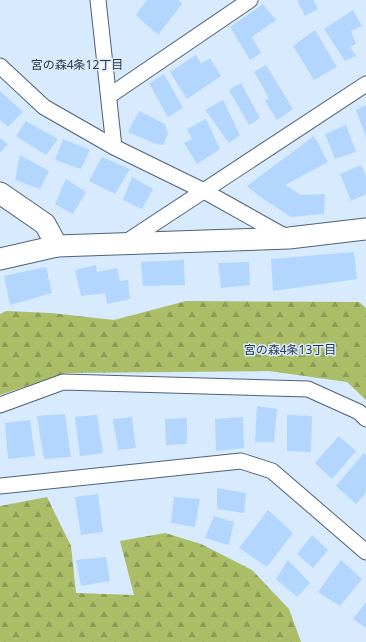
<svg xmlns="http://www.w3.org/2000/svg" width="366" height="642" font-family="'Noto Sans','Noto Sans JP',sans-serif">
  <defs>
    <pattern id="forest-firs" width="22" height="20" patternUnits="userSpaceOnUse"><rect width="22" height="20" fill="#acbd67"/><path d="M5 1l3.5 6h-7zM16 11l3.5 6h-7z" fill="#8c9b56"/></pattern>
  </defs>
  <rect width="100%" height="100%" fill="#d8eafe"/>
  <g fill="url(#forest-firs)">
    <polygon points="186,301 359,302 366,308 366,400 347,382 269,371 66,373 0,395 0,314 6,311 51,313 114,320"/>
    <polygon points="47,497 71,546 76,593 134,595 120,541 165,533 201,544 252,570 289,609 301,642 0,642 0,506"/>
  </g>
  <g fill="#b2d6fe">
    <polygon points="147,0 178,0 182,4 158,35 136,15"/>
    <polygon points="297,0 313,0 318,9 305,16"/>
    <polygon points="263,4 276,20 252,37 261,53 250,60 230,27"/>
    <polygon points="353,10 362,26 351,31 356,44 350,47 356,56 345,61 324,29"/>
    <polygon points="315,30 337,67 314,80 293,46"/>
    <polygon points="196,55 201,64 210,58 221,76 187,99 170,72"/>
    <polygon points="266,65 293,109 277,120 265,101 269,98 254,72"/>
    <polygon points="164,74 183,108 168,117 149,83"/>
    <polygon points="241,83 260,118 249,125 229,90"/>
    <polygon points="0,91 23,112 8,127 0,120"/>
    <polygon points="223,100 240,135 229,143 205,110"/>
    <polygon points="366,105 366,137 356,110"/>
    <polygon points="139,111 165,124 168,134 163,145 156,144 128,132"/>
    <polygon points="206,119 220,149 197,164 184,143 192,139 187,129"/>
    <polygon points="26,121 58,139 46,155 16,136"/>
    <polygon points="346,125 356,152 335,159 325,134"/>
    <polygon points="314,136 328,162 285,185 301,195 325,194 324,214 291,217 259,196 247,186"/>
    <polygon points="0,138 8,144 0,153"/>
    <polygon points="63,139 90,150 81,169 55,160"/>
    <polygon points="20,155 49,171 40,189 15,180"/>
    <polygon points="102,157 130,169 115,194 89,181"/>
    <polygon points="361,165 366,176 366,194 351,201 340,174"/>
    <polygon points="132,177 153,189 142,209 123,200"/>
    <polygon points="66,179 86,192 73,214 55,204"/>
    <polygon points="354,252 357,279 273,291 271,259"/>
    <polygon points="184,260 185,285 143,286 141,262"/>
    <polygon points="249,262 250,285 221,288 218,263"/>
    <polygon points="96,265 97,272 117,268 120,281 128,280 130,299 107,304 105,293 81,296 75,270"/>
    <polygon points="46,267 52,293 10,305 4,276"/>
    <polygon points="257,406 277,409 274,442 255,442"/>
    <polygon points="65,414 71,457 44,459 37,416"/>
    <polygon points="97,415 103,453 80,456 75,417"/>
    <polygon points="287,415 312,416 311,452 287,451"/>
    <polygon points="132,417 136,448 118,450 113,419"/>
    <polygon points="243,417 244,448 216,451 215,419"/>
    <polygon points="187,418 187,444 166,445 165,419"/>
    <polygon points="30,420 35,456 8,459 5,423"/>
    <polygon points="339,436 356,451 332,479 315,463"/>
    <polygon points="364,453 366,455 366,493 356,504 336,486"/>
    <polygon points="217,488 246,493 244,513 217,509"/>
    <polygon points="98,494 103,532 81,535 75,497"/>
    <polygon points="174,497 200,499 195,527 171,523"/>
    <polygon points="268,510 293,533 267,567 239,548"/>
    <polygon points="214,516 234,522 229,545 205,538"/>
    <polygon points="312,535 328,550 313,568 297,554"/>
    <polygon points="106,557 110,581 81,586 76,560"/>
    <polygon points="288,560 310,583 297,597 276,579"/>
    <polygon points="341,560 362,579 340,606 318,592"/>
    <polygon points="366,602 366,628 353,619"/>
  </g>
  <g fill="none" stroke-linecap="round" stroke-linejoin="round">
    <g stroke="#4e6176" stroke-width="17">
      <g id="street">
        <polyline points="98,0 114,147"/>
        <polyline points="0,66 44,107 114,147 204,191 288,238"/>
        <polyline points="109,96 250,0"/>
        <polyline points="123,244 366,84"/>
        <polyline points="0,405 63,382 308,389 359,412 366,419"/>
        <polyline points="0,486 241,461 272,471 366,552"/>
      </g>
    </g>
    <g stroke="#4e6176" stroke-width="23">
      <g id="secondary">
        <polyline points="0,193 45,224 57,246"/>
        <polyline points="0,259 57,246 289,238 366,229"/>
      </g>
    </g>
    <use href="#street" stroke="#fff" stroke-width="15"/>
    <use href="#secondary" stroke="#fff" stroke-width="21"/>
  </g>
  <g text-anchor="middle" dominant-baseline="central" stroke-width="3" stroke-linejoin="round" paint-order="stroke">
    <g font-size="12" fill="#303842" stroke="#d8eafe">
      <text x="77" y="64">宮の森4条12丁目</text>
      <text x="290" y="349">宮の森4条13丁目</text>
    </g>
  </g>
</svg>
